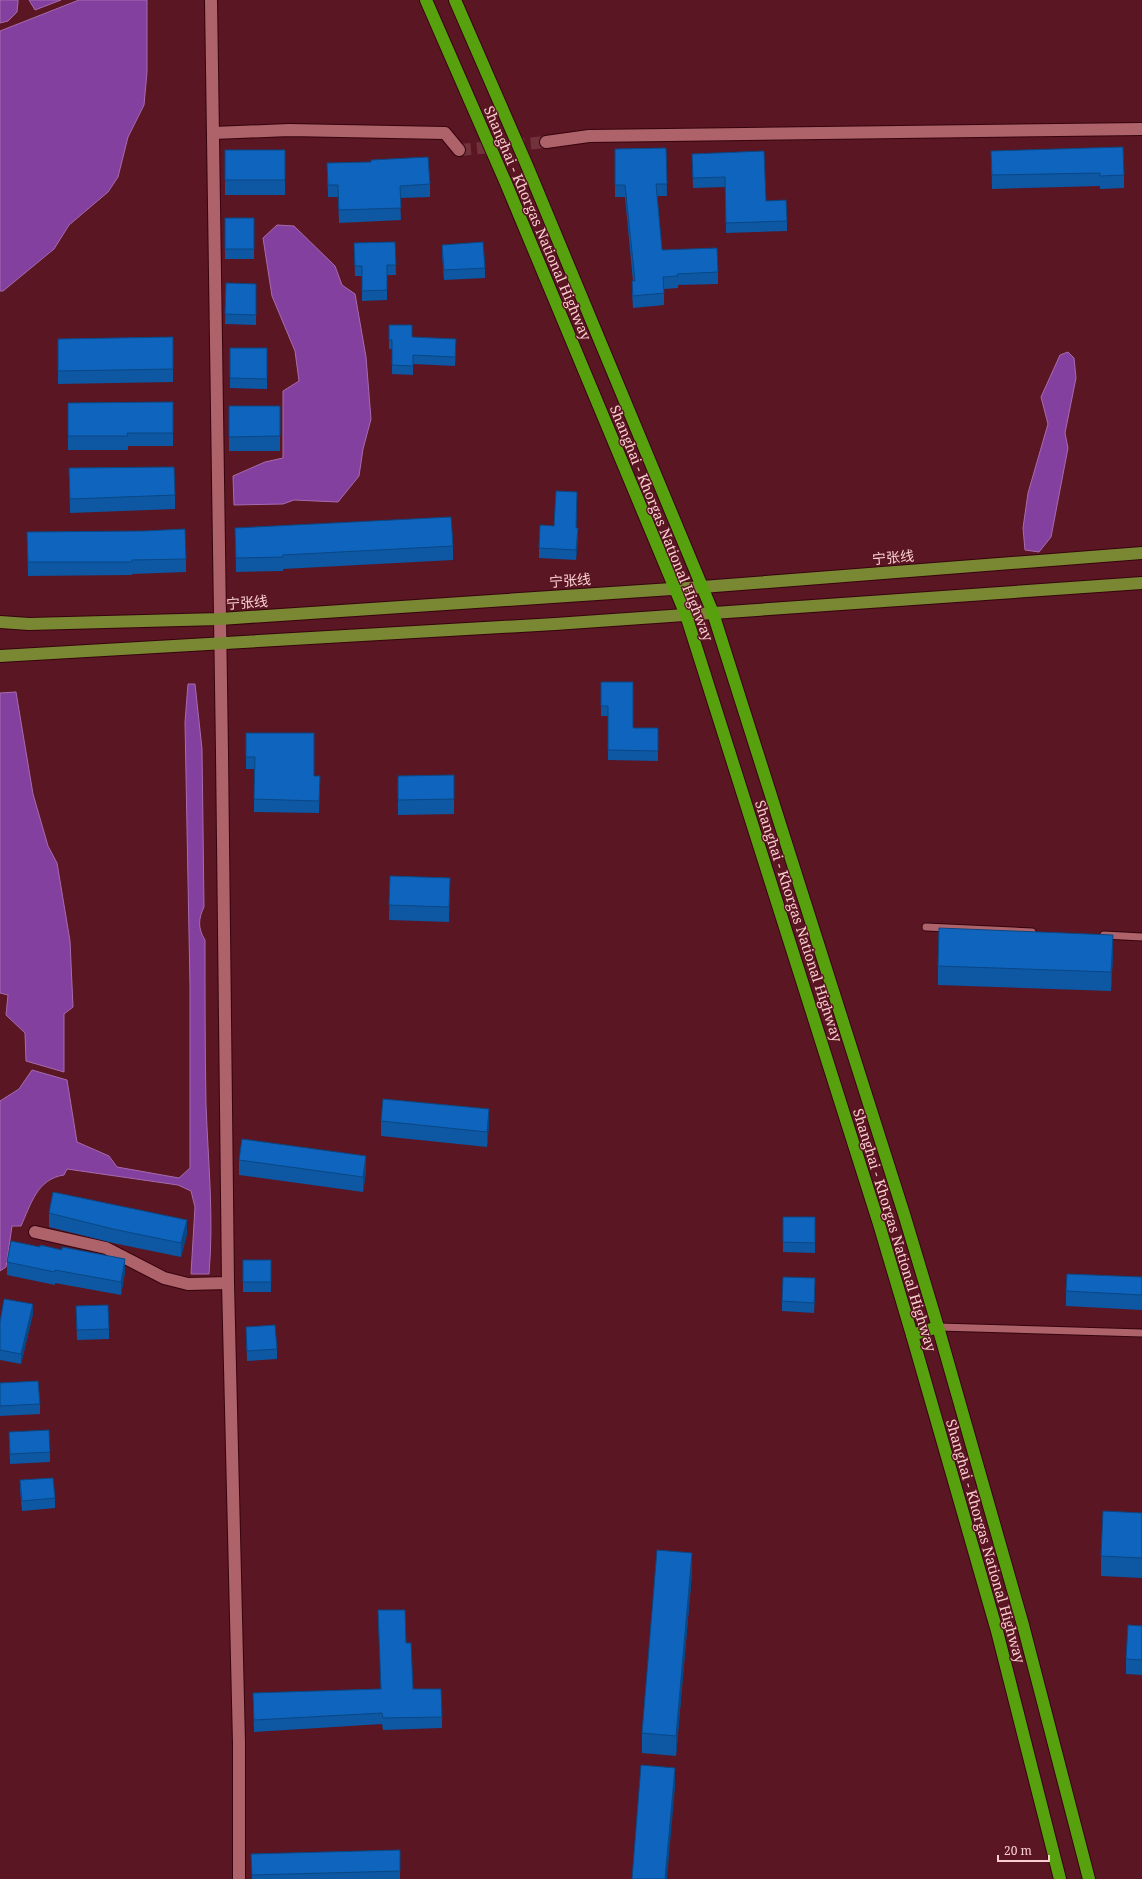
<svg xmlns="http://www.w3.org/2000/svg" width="1142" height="1879" font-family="'Noto Serif','Noto Sans SC',serif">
  <rect width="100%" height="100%" fill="#5a1622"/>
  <g fill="#83409f" stroke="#a76bae">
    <polygon points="0,0 18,0 18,2 17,12 8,21 0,23"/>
    <polygon points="29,0 61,0 35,10"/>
    <polygon points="79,0 147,0 147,72 144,105 128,137 118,177 108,192 69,225 54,249 3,291 0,291 0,31"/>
    <polygon points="277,225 294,226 335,266 342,285 355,294 366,357 371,419 363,449 359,476 338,502 294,500 283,504 234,505 233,476 265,462 283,458 283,391 299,381 295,351 272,296 263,238"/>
    <polygon points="1068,352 1074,358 1076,378 1065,433 1068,448 1051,537 1039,552 1025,550 1023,528 1028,493 1048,424 1041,397 1060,355"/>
    <path d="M188,684h7l7,65 2,158c-6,12 -6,22 1,33 0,55 0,109 1,164 2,57 8,113 3,170h-18l4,-67 -4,-16 -13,-6 -111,-16 -3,6c-27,4 -33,29 -43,51h-9l-6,41 -6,4v-170l19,-12 13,-19 35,10 10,62 32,14 8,11 62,11 11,-10v-182l-5,-264z"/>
    <polygon points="16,692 33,794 48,846 57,863 70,941 73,1007 64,1014 64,1072 26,1061 25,1033 6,1015 8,995 0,993 0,693"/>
  </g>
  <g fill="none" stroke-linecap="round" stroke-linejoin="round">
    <polyline stroke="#72323c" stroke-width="12" stroke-dasharray="12 6" stroke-linecap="butt" points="459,150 546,142"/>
    <g stroke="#36040e" stroke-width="9">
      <g id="lane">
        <polyline points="926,927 1032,932"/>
        <polyline points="1104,935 1142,937"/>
        <polyline points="938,1327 1142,1333"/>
      </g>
    </g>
    <g stroke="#36040e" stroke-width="14">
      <g id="street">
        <polyline points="211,0 222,753 228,1283 239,1743 239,1879"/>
        <polyline points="213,133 289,130 445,133 459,150"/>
        <polyline points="546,142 589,136 1142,129"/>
        <polyline points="35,1232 106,1248 164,1278 188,1284 228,1283"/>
      </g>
    </g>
    <g stroke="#36040e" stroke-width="14">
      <g id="primary">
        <polyline points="0,622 29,624 220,619 702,587 1142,553"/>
        <polyline points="0,656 555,624 1142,583"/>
      </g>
    </g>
    <g stroke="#36040e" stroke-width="14">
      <g id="highway">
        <polyline points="426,0 505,181 686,615 879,1224 912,1335 997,1631 1060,1879"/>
        <polyline points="455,0 528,168 713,613 904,1214 938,1327 1023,1625 1089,1879"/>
        <polyline points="912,1335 938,1327"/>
      </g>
    </g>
    <use href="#lane" stroke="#ae636a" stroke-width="7"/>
    <use href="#street" stroke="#ae636a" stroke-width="12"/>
    <use href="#primary" stroke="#7a8833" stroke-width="12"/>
    <use href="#highway" stroke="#58a10e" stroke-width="12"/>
  </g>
  <g fill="#0d57a3">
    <polygon points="666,148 667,196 657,196 662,250 718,272 718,284 678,285 678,288 664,289 664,305 633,308 632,293 632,281 633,281 625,197 615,197 615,149"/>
    <rect x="225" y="150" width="60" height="45"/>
    <polygon points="991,151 1124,175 1124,188 1100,189 1100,186 992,189"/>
    <polygon points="692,154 766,201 787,221 787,231 726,233 725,187 693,188"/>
    <polygon points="327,163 430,184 430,197 400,198 401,220 339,223 338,197 328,197"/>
    <rect x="225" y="218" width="29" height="41"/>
    <polygon points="395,242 396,275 387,275 387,300 362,301 362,276 355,276 354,243"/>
    <polygon points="442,245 485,268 485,278 444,280 442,255"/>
    <polygon points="226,283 256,284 256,325 225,324"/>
    <polygon points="389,325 412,337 456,348 455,366 413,364 413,375 392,374 392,349 389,349"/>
    <polygon points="173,337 173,382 58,384 58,339"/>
    <polygon points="230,348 267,348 267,389 230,388"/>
    <polygon points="173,402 173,446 128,446 128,450 68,450 68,403"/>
    <rect x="229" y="406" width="51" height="45"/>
    <polygon points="69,468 175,495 175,509 70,513"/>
    <polygon points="577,502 576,528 578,538 576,560 539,558 539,548 554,526"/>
    <polygon points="235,528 453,546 453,560 283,569 283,571 236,572"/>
    <polygon points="27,532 186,559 186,572 132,574 132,575 28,576"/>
    <polygon points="601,682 633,728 658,728 658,761 608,760 608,716 601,716"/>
    <polygon points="246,733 314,776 320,776 319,813 254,812 254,769 246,769"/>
    <polygon points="454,775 454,814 398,815 398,776"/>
    <polygon points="390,876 450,878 449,922 389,920"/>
    <polygon points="1113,954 1111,991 938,985 938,966"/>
    <polygon points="381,1121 489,1124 487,1147 381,1136"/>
    <polygon points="239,1160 366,1171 363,1192 239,1175"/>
    <polygon points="49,1213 187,1234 181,1257 113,1243 49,1227"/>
    <polygon points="783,1217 815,1217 815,1253 783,1252"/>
    <polygon points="40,1247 125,1272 121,1295 55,1283 55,1285 7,1275 7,1262"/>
    <rect x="243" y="1260" width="28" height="32"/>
    <polygon points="1142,1277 1142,1310 1066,1306 1066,1291"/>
    <polygon points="815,1288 814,1313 782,1311 782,1301"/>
    <polygon points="76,1306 109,1329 109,1339 77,1340"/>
    <polygon points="33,1314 21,1364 0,1360 0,1322"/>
    <polygon points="246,1327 277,1349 277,1359 247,1361"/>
    <polygon points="0,1383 40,1404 40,1414 0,1416"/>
    <polygon points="9,1432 50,1452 50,1462 10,1464"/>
    <polygon points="20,1480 55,1498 55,1508 22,1511 20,1490"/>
    <polygon points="1142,1513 1142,1578 1101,1576 1101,1556"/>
    <polygon points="692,1573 676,1756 642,1753 642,1733"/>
    <polygon points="378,1610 406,1643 413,1689 442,1717 442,1728 383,1730 382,1724 254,1732 253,1693 381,1689"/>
    <polygon points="1142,1626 1142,1675 1126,1674 1126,1659"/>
    <polygon points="400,1850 400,1879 252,1879 251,1854"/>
  </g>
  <g fill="#0a4784">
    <polygon points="577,492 577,502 576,538 576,528"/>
    <polygon points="578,528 578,538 576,560 576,550"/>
    <polygon points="1113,935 1113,954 1111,991 1111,972"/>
    <polygon points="489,1109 489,1124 487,1147 487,1132"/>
    <polygon points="366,1156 366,1171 363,1192 363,1177"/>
    <polygon points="187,1220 187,1234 181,1257 181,1243"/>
    <polygon points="125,1259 125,1272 121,1295 121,1282"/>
    <polygon points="815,1278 815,1288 814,1313 814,1303"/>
    <polygon points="33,1304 33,1314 21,1364 21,1354"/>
    <polygon points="692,1553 692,1573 676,1756 676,1736"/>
    <polygon points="675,1768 675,1788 667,1879 665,1879"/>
  </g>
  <g fill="#0f65bd" stroke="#0a4784">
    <polygon points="1123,147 1124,175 1100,176 1100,173 992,175 991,151"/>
    <polygon points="666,148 667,184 656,184 662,250 717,248 718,272 677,274 678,276 663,277 664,293 633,296 632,281 635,281 625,185 615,185 615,149"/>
    <rect x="225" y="150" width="60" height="30"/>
    <polygon points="764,151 766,201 786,200 787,221 726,223 725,177 693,178 692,154"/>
    <polygon points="428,157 430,184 400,186 401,208 339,210 338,185 328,185 327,163 371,162 371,160"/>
    <rect x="225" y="218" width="29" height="31"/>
    <polygon points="395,242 396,265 387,265 387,290 362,291 362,266 355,266 354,243"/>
    <polygon points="483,242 485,268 444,270 442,245"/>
    <polygon points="226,283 256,284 256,315 225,314"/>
    <polygon points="389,325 412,325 412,337 456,339 455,357 413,355 413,366 392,365 392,340 389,340"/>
    <polygon points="173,337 173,369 58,371 58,339"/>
    <polygon points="230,348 267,348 267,379 230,378"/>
    <polygon points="173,402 173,433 127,433 128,436 68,436 68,403"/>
    <polygon points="229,406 280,406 280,436 229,437"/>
    <polygon points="174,467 175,495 70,499 69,468"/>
    <polygon points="556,491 577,492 576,528 578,528 576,550 539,548 540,525 554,526"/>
    <polygon points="451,517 453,546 283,555 283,557 236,558 235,528"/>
    <polygon points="185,529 186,559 132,560 132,562 28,562 27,532 144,531"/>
    <polygon points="601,682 633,682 633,728 658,728 658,751 608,750 608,706 601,706"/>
    <polygon points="246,733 314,733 314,776 320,776 319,801 254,799 255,757 246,757"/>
    <polygon points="454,775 454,799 398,800 398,776"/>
    <polygon points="390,876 450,878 449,907 389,905"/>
    <polygon points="939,928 1113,935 1111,972 938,966"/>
    <polygon points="383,1099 489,1109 487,1132 381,1121"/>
    <polygon points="242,1139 366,1156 363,1177 239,1160"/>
    <polygon points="53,1192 187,1220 181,1243 113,1229 49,1213"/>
    <polygon points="783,1217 815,1217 815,1243 783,1242"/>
    <polygon points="11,1241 40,1247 40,1245 62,1250 62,1247 125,1259 121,1282 55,1270 55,1272 7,1262"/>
    <rect x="243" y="1260" width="28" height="22"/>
    <polygon points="1067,1274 1142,1277 1142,1295 1066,1291"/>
    <polygon points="783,1277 815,1278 814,1303 782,1301"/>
    <polygon points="4,1299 33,1304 21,1354 0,1350 0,1322"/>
    <polygon points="108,1305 109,1329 77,1330 76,1306"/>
    <polygon points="275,1325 277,1349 247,1351 246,1327"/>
    <polygon points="38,1381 40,1404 0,1406 0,1383"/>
    <polygon points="49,1430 50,1452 10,1454 9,1432"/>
    <polygon points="53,1478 55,1498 22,1501 20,1480"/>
    <polygon points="1103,1511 1142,1513 1142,1558 1101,1556"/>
    <polygon points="657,1550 692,1553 676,1736 642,1733"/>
    <polygon points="378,1610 405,1610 406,1643 411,1643 413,1689 441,1689 442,1717 383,1718 382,1713 254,1720 253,1693 381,1689"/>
    <polygon points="1128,1625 1142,1626 1142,1660 1126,1659"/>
    <polygon points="641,1765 675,1768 665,1879 632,1879"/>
    <polygon points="400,1850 400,1871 252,1875 251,1854"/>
  </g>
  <g text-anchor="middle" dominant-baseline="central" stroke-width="3" stroke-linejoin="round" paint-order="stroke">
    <g font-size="14" fill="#facfd1" stroke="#5a1622">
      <text transform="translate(538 223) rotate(67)">Shanghai - Khorgas National Highway</text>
      <text transform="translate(662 523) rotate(68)">Shanghai - Khorgas National Highway</text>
      <text transform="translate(893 557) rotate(-5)">宁张线</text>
      <text transform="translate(570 580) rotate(-4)">宁张线</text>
      <text transform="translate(247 602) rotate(-4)">宁张线</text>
      <text transform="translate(799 921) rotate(72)">Shanghai - Khorgas National Highway</text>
      <text transform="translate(895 1230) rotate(73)">Shanghai - Khorgas National Highway</text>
      <text transform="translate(986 1541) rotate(74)">Shanghai - Khorgas National Highway</text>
    </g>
  </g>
  <path d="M998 1855v6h51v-6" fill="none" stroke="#facfd1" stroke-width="2"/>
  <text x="1004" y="1855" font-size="12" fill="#facfd1" stroke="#5a1622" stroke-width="3" paint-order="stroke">20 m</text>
</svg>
